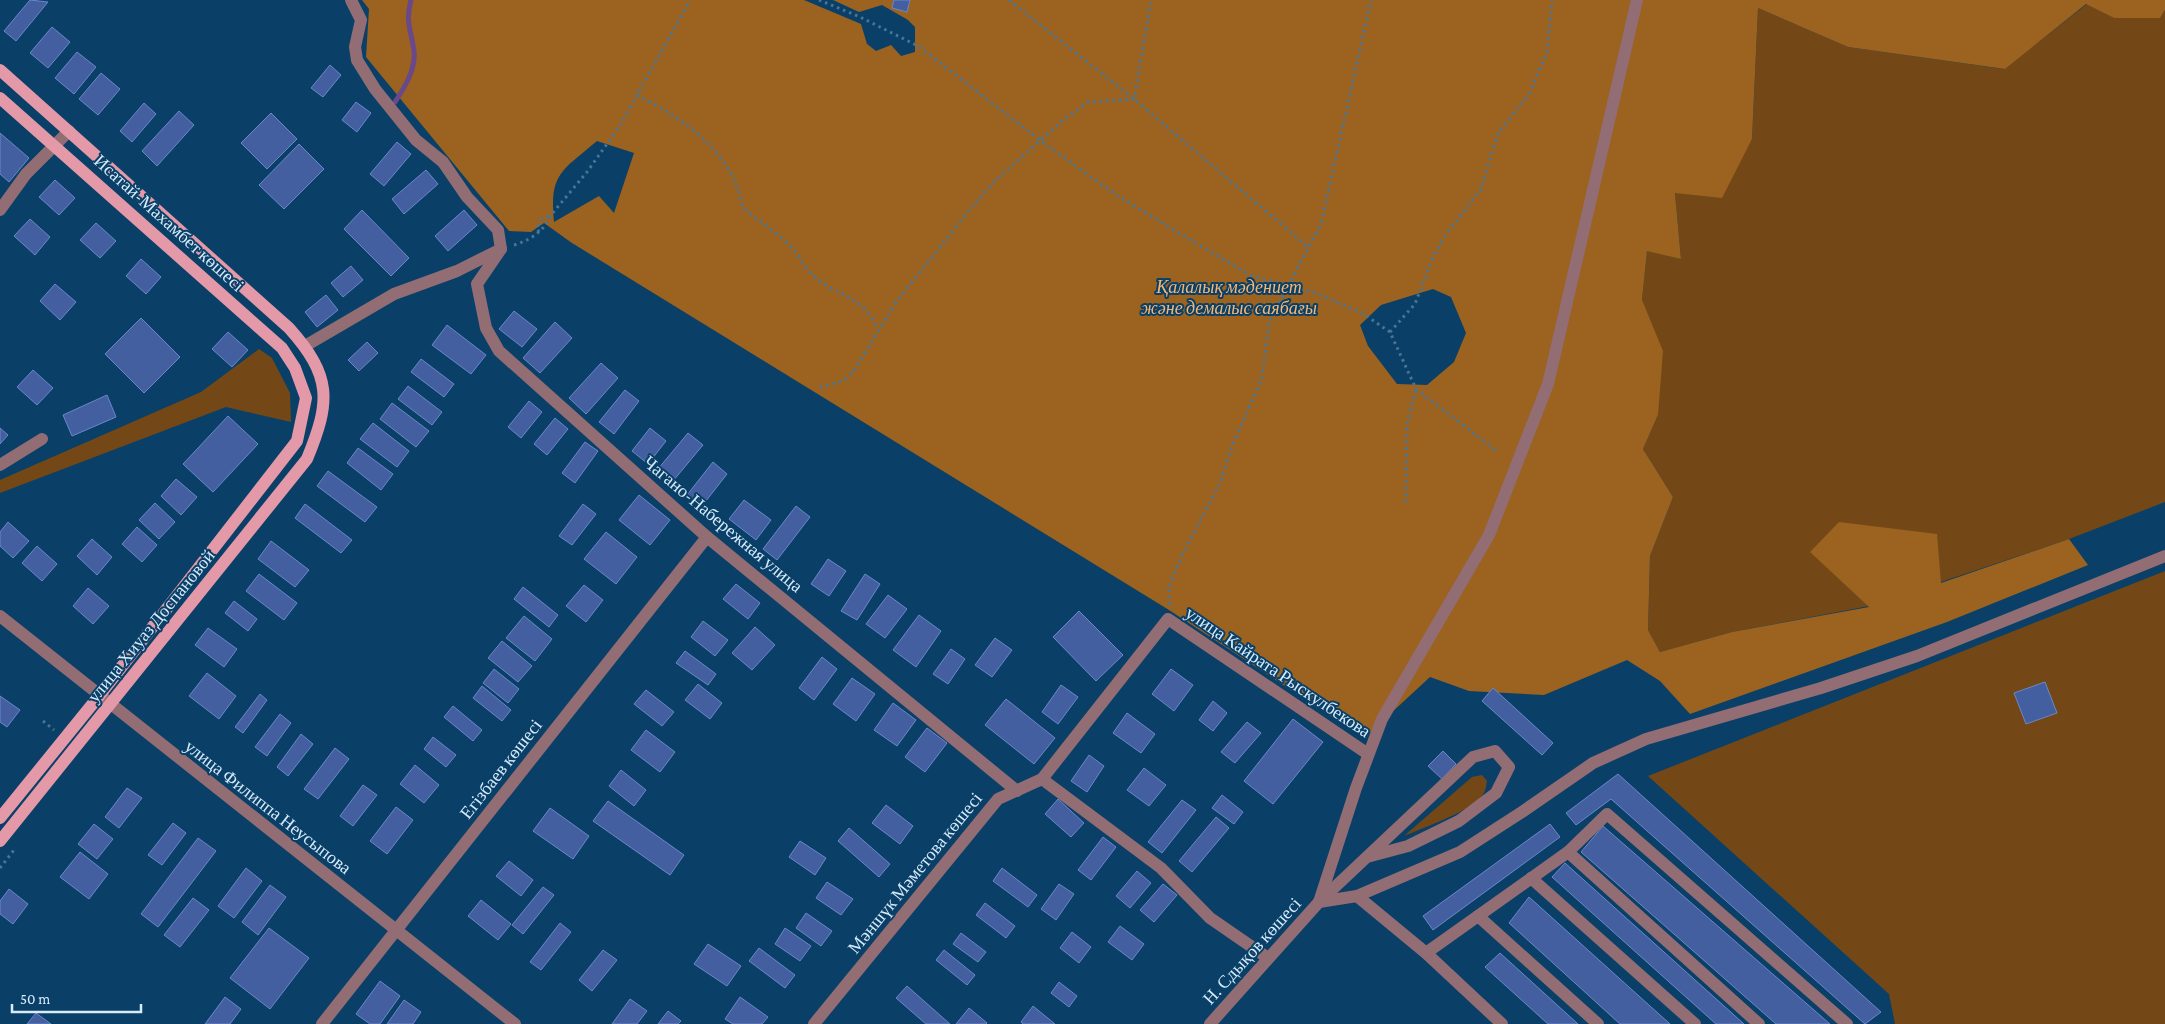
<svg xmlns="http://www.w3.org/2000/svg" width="2165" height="1024" font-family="'Crimson Pro',serif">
  <rect width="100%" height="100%" fill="#0a4067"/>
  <g fill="#734816">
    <polygon points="2087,4 2114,18 2160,18 2165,10 2165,502 2069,539 1869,606 1732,632 1660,652 1648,630 1650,556 1673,497 1643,449 1658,415 1642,300 1647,250 1681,259 1675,193 1752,140 1758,8 1848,47 2004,69"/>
    <polygon points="259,349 272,358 290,393 291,422 226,407 0,493 0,480 201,392"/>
    <polygon points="2165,571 2165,1024 1895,1024 1889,994 1648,776"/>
    <path d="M1482,775l5,6c-1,7 -2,13 -8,18 -16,15 -54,28 -75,37l68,-59z"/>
  </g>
  <path fill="#9b6220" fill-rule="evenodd" d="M362,0h442l57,24 6,20 9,7 15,-6 10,11 14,-4v-25l-7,-7 -26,-15 -23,7 -26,-12h61l-2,8 15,3 3,-11h1255v10l-5,8h-46l-28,-14 -81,65 -157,-22 -90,-39 -6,131 -30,59 -47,-5 6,66 -34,-8 -5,49 21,51 -5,64 -15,34 30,48 -23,59 -2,74 12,22 72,-20 137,-25 -59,-55 29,-30 98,12 4,49 128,-44 19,26 -141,57 -257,92 -30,-33 -33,-21 -83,35 -75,-4 -39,-14 -66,61 -195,-128 -597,-367 -28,-20 -13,9 -22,-1 -143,-174 3,-48zM597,141l37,12 -20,60 -15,-17 -45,26c-5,-49 8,-51 43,-81zM1433,289l18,8 15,36 -12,29 -27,23 -30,-1 -29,-38 -8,-21 21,-20z"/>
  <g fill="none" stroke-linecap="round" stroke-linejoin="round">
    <path stroke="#69498a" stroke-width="5" d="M395,102c10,-15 21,-33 19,-51 -3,-22 -9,-28 -3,-51"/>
  </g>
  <g fill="#445f9f" stroke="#6a88ca">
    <polygon points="30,0 48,2 16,41 4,31"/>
    <polygon points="894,0 910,0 907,12 892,8"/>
    <polygon points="52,27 70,42 48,68 30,53"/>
    <polygon points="77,52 96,67 74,94 55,78"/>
    <polygon points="330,65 341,75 323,97 311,88"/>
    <polygon points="101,73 120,89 98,115 79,99"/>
    <polygon points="356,102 371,113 357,132 342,120"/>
    <polygon points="144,103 156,114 132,142 120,131"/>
    <polygon points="179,111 194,125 157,166 142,151"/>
    <polygon points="271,113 297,139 267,169 241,143"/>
    <polygon points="0,133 29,158 9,182 0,174"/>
    <polygon points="397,142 411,154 384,186 370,174"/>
    <polygon points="299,144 324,169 284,209 259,185"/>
    <polygon points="426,170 438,184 404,214 392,199"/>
    <polygon points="55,180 75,198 59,215 39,197"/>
    <polygon points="362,210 409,258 391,276 344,229"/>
    <polygon points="464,210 477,225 448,251 435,236"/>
    <polygon points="30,219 50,237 35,255 14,236"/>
    <polygon points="96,223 116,241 100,258 80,240"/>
    <polygon points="141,259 161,277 146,294 126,276"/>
    <polygon points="351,266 363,280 343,297 331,283"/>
    <polygon points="55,284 76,302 60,320 40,301"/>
    <polygon points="326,295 338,310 317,327 305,312"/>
    <polygon points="514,311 537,329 522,347 499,329"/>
    <polygon points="141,318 180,357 144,393 105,354"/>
    <polygon points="555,322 572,338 540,373 523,358"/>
    <polygon points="447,325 486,355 471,374 432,345"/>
    <polygon points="228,332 248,350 232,367 212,349"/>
    <polygon points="367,342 378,353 359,371 348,360"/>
    <polygon points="421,359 454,384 444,397 411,372"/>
    <polygon points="601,363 618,378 586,414 569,398"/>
    <polygon points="33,370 53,388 37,405 17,387"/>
    <polygon points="408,386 442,412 432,425 398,399"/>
    <polygon points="625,390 639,401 614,434 599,422"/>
    <polygon points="107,395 116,417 72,436 63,415"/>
    <polygon points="529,401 542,412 521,438 508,427"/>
    <polygon points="392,403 429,431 416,447 380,419"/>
    <polygon points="228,416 258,444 213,492 183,464"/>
    <polygon points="555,418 568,429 547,455 534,444"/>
    <polygon points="373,423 409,451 397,467 360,439"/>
    <polygon points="0,428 8,435 0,444"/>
    <polygon points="650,428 666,441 648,464 632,451"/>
    <polygon points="688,433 703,445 673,481 658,469"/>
    <polygon points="585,442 598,451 575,483 562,473"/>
    <polygon points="358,448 393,474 381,490 347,463"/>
    <polygon points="713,462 727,474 702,506 687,495"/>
    <polygon points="328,471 377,507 365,522 317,486"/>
    <polygon points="176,479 197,497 181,515 161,496"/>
    <polygon points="639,495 670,520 650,545 619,520"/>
    <polygon points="744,500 771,520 756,540 729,519"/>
    <polygon points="155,503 175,522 159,539 139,520"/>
    <polygon points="305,504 352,540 341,553 295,518"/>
    <polygon points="583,504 596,514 572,545 559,536"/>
    <polygon points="796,506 810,517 777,560 763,549"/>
    <polygon points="8,522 29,541 13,558 0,546 0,532"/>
    <polygon points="137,527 157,545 142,562 122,544"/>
    <polygon points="606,532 637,557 616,584 584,559"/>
    <polygon points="92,539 112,557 97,575 77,556"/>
    <polygon points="271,541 309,570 295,587 258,559"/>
    <polygon points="37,546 57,564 42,581 22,563"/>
    <polygon points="828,559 846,571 829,596 811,584"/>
    <polygon points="259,574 297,603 284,620 246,591"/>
    <polygon points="865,574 880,584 857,620 841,611"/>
    <polygon points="736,584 760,603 748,619 723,599"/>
    <polygon points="584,585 603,600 586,622 566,606"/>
    <polygon points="523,587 558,615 549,627 514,599"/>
    <polygon points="88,588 109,606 93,624 73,606"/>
    <polygon points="888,595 907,609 885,638 866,624"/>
    <polygon points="234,601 257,619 248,631 225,613"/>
    <polygon points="1079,611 1123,655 1096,681 1053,637"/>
    <polygon points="919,615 941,631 916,667 893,650"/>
    <polygon points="524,616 552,639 535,661 506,638"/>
    <polygon points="703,621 728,640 715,656 691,637"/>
    <polygon points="755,627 775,645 752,670 732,653"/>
    <polygon points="208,628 237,649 224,667 195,645"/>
    <polygon points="995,638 1012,650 992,677 975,665"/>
    <polygon points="502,641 532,666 518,682 488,658"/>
    <polygon points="951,649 965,659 948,684 933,674"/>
    <polygon points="685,651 716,674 708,685 676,663"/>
    <polygon points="822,657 837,669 814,700 799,688"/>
    <polygon points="494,669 519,689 508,703 483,683"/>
    <polygon points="1171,669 1193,685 1174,711 1152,694"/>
    <polygon points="207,673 236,696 219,719 189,696"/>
    <polygon points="852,678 875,694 856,721 833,704"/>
    <polygon points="2045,682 2057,713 2026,724 2014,693"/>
    <polygon points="698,684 722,703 710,719 685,700"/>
    <polygon points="1061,685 1078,697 1058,724 1042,712"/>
    <polygon points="482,686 511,710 502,721 473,698"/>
    <polygon points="1493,688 1553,743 1542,755 1482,701"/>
    <polygon points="646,690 674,712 662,726 634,704"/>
    <polygon points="260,694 267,700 243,733 235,727"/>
    <polygon points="0,696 20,710 7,727 0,722"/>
    <polygon points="1006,699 1055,738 1034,764 985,725"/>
    <polygon points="1213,701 1227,713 1213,731 1199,720"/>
    <polygon points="893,703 916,720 897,746 874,730"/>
    <polygon points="453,706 482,730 473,741 444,717"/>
    <polygon points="1127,713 1155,734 1141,753 1113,733"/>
    <polygon points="280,714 291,723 267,756 255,747"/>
    <polygon points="1293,719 1323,742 1273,804 1244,781"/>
    <polygon points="1247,722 1261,733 1235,763 1221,752"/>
    <polygon points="927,728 947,743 925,772 905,757"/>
    <polygon points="646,730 675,752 660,772 631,750"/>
    <polygon points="301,734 313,744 288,776 277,767"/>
    <polygon points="433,737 456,755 446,767 424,749"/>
    <polygon points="335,748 349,759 318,799 304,789"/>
    <polygon points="1443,751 1456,764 1442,779 1428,766"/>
    <polygon points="1089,755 1104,766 1087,792 1071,781"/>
    <polygon points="415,765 439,785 424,803 400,784"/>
    <polygon points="1144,768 1166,785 1149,806 1127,790"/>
    <polygon points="621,770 646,790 634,806 609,786"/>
    <polygon points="1618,774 1881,1012 1865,1024 1611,799 1576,825 1566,813"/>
    <polygon points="363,785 377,795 353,826 340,816"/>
    <polygon points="127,788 142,798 119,828 105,817"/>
    <polygon points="1222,795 1243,812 1234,824 1212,808"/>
    <polygon points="1058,799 1084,823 1071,837 1045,814"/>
    <polygon points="1182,800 1196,810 1162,853 1148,842"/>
    <polygon points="608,801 684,855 670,875 593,821"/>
    <polygon points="886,805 913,826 900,844 872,823"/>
    <polygon points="396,807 413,820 387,854 370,841"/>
    <polygon points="550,808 589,836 573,859 533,831"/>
    <polygon points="1216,817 1229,828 1192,872 1179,861"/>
    <polygon points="173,823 186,833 162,865 148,855"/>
    <polygon points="94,824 113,839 97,859 78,844"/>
    <polygon points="1550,824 1560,837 1433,930 1423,916"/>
    <polygon points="1603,826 1830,1024 1776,1024 1581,852"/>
    <polygon points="849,828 890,864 879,877 838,841"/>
    <polygon points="1103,837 1116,847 1091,880 1078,870"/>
    <polygon points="198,838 216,851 158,927 141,914"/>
    <polygon points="800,841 826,858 815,875 789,857"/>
    <polygon points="80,852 108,874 89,899 60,877"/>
    <polygon points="509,861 533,880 521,896 496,876"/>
    <polygon points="1565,863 1744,1024 1716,1024 1552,877"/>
    <polygon points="246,868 262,881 234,918 218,906"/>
    <polygon points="1002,868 1037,895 1028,907 993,881"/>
    <polygon points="1137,871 1151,883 1130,908 1116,896"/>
    <polygon points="827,882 853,899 841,915 816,898"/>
    <polygon points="1059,884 1074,894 1056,920 1041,909"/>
    <polygon points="1163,884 1177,895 1154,922 1140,910"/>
    <polygon points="270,885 286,897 258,935 242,922"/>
    <polygon points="543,887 554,895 523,934 512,925"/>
    <polygon points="9,889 28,904 13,924 0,914 0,901"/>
    <polygon points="1529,897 1670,1024 1620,1024 1509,923"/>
    <polygon points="193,898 209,910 180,947 164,935"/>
    <polygon points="481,900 511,924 498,940 468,916"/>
    <polygon points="985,903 1015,926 1006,938 976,915"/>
    <polygon points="806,913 832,931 821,946 796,928"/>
    <polygon points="560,923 571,932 541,970 530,962"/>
    <polygon points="1120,926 1144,944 1132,960 1108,942"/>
    <polygon points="269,928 309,958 270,1009 230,978"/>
    <polygon points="785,928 811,946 800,961 775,944"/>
    <polygon points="1072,932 1091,947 1079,963 1060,948"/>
    <polygon points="961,933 986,952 978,962 953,944"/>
    <polygon points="708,944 741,966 727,986 694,964"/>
    <polygon points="759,948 795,975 785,988 749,961"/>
    <polygon points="603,950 617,960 592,991 579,980"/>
    <polygon points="944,950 975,975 967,985 936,960"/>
    <polygon points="1500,953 1578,1024 1548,1024 1485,967"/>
    <polygon points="380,981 400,996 380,1024 370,1024 356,1014"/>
    <polygon points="1059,982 1077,996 1069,1007 1051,993"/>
    <polygon points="907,986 950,1024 926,1024 896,998"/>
    <polygon points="225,997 241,1009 230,1024 205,1024"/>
    <polygon points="740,997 768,1017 762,1024 733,1024 725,1019"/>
    <polygon points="630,999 647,1011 637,1024 612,1024"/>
    <polygon points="404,1000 421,1012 413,1024 387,1024"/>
    <polygon points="1033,1006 1055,1024 1023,1024 1021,1022"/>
    <polygon points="969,1008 987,1023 986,1024 956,1024"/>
    <polygon points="668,1011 681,1021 678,1024 658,1024"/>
    <polygon points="36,1013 51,1024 27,1024"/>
  </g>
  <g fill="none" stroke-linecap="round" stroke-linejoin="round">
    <g stroke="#4a7595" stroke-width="3" stroke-dasharray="2.5 4" stroke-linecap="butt">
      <polyline points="819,0 860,17 918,46 1041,141 1115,194 1189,239 1252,276 1316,293 1362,313 1390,332 1416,389 1498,452"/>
      <polyline points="1009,0 1134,99 1308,247"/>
      <path d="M637,95c48,25 95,56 106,113 16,13 40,28 53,44 5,6 7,14 13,19 24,26 53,22 69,58"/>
      <polyline points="539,232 537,228 541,220 551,215"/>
      <path d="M514,245c17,-5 30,-14 37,-30l36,-43 32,-45 71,-127"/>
      <polyline points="1390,332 1415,304 1432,259 1446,234 1481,189 1498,133 1529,94 1547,52 1552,0"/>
      <polyline points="820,387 843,381 853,372 897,301 971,208 996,180 1063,120 1088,102 1134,99 1151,0"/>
      <polyline points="1406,502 1407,424 1416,389"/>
      <polyline points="1169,605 1169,586 1182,555 1220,483 1232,446 1262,378 1269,322 1321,224 1371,0"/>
      <polyline points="43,721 54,730"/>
      <polyline points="0,868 14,850"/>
    </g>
    <g stroke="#926d74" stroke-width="12">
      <polyline points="351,0 361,20 355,47 357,60 375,89 416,140 443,162 467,197 498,230 501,249"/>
      <polyline points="0,210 26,174 69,131"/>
      <polyline points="501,249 477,284 486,328 499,351 707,537 1017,791"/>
      <polyline points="305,346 394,294 457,271 499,250"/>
      <polyline points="0,465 42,439"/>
      <polyline points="0,616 515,1024"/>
      <polyline points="1042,779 1161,868 1210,918 1268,958"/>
      <polyline points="1531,878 1695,1024"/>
      <polyline points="1357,896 1426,953 1502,1024"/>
      <polyline points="1319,902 1356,788 1382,719 1489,535 1548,384 1637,0"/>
      <polyline points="1319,902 1357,896 1460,852 1522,812 1593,763 1646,739 1821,688 1917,656 2165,556"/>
      <polyline points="1478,916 1598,1024"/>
      <polyline points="1426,953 1568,852"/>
      <polyline points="322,1024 707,537"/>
      <polyline points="814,1024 998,799 1042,779 1168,619 1368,754"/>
      <polyline points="1210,1024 1319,902 1473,757 1495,751 1509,767 1496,793 1459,821 1408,846 1367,857"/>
      <polyline points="1759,1024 1568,852 1607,814 1847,1024"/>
    </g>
    <g stroke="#e499a9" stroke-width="12">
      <path d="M0,70l289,258c43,48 42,73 18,131l-307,382"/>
      <polyline points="0,98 282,348 295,368 306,398 297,441 99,696 0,818"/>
    </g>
  </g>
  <g text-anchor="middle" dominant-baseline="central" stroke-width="4" stroke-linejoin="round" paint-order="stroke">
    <g font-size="18" fill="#d7ebfc" stroke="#0a4067">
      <text transform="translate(169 223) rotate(42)">Исатай-Махамбет көшесі</text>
      <text transform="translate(723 524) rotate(40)">Чагано-Набережная улица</text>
      <text transform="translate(151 626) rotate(-51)">улица Хиуаз Доспановой</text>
      <text transform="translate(1278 672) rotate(34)">улица Кайрата Рыскулбекова</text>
      <text transform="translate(501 769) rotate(-52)">Егізбаев көшесі</text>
      <text transform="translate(268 807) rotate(38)">улица Филиппа Неусыпова</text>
      <text transform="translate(915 873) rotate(-51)">Мәншүк Мәметова көшесі</text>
      <text transform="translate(1252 951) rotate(-48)">Н. Сдықов көшесі</text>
    </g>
    <g font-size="18" font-style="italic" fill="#f6b776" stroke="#0a4067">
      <text x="1229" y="287">Қалалық мәдениет<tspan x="1229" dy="21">және демалыс саябағы</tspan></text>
    </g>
  </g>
  <path d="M12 1004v8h129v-8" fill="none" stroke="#d7ebfc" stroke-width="2.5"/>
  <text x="20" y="1004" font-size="15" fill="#d7ebfc" stroke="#0a4067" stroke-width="4" paint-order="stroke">50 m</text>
</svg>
